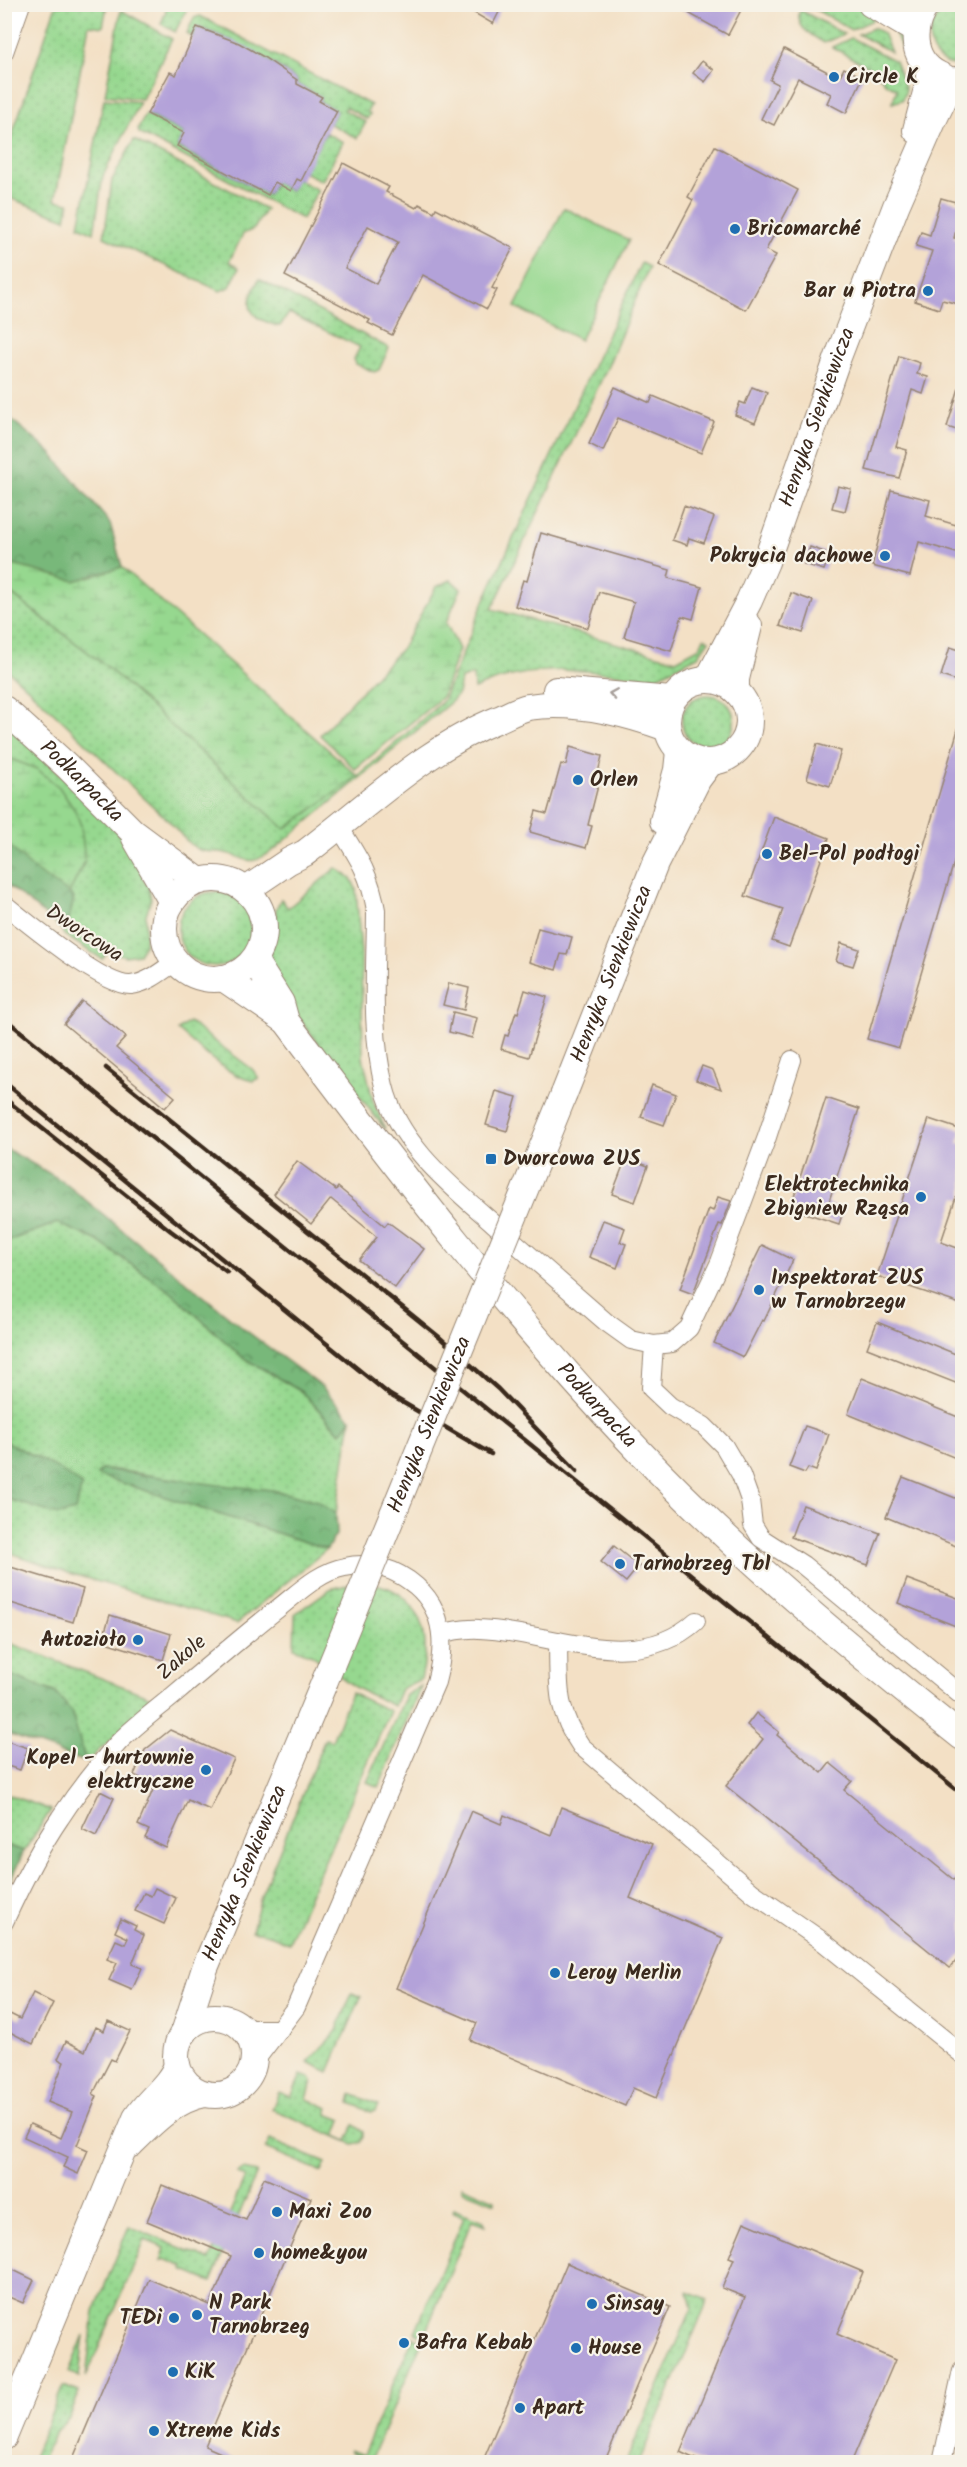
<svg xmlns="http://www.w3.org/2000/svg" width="967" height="2467" font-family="Kalam,sans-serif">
  <defs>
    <pattern id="grass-dots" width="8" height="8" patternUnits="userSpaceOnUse" patternTransform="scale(1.5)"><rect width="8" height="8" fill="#96d88f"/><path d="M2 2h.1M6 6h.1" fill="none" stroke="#82ba7b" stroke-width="1.8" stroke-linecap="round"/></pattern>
    <pattern id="forest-crowns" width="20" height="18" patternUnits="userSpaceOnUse" patternTransform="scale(1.5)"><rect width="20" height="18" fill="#78b87a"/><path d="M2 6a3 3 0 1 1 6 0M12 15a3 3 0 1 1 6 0" fill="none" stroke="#649663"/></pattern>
    <pattern id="wetland-marsh" width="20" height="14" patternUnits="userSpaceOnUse" patternTransform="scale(1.5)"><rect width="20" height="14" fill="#96d88f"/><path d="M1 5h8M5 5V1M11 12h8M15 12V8" fill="none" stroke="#82ba7b"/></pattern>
  </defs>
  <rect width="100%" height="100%" fill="#f7f3e8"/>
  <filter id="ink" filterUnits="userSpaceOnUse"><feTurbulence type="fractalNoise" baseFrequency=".0167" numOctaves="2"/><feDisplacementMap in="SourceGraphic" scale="12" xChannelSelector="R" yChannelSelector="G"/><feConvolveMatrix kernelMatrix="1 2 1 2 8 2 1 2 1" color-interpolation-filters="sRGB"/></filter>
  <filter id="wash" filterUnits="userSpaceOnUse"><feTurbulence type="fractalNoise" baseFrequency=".008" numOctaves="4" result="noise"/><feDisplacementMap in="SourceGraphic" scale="24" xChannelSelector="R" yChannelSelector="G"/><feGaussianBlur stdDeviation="1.35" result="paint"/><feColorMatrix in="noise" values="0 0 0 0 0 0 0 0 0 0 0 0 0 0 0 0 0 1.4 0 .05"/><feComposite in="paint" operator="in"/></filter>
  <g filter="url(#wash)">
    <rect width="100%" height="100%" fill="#f3e0c5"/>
    <g fill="url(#grass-dots)" stroke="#688156" stroke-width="1.5">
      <polygon points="806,4 857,5 875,14 871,21 851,30"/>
      <polygon points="56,5 107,5 103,27 89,25 55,200 69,203 66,219 4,196 5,156"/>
      <polygon points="165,5 189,5 175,32 161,24 166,11"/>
      <path d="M956,6l6,1v58c-37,4 -46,-47 -6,-59z"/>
      <polygon points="121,10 172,39 142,99 105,95"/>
      <path d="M800,10l44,24 -20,9c-12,-8 -30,-15 -24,-33z"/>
      <path d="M200,16l171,89 -4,7 3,2 -3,5 -21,-12 -2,3 22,12 -9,16 -27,-14 7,-13 -18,-10 2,-4 -24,-13v-4c-31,-23 -63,-41 -100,-53l-5,10 -5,-4 7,-15z"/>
      <path d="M891,23c14,17 27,44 27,66z"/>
      <polygon points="873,28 883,33 891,52 858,34"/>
      <polygon points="851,38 895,61 906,90 902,100 892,103 897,89 885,83 876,71 832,47"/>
      <polygon points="104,99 140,102 103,176 94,233 79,226"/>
      <polygon points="146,114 184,133 177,147 268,195 275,182 291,191 297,179 318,190 302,219 139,133 138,129"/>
      <polygon points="326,133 343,142 322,181 300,170 316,151"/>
      <polygon points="134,140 266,209 254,229 243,234 229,262 239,268 230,287 220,291 104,237 112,180"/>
      <path d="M641,263l8,4 -41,99 -116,243 184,51 24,-13 4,-9 5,2 -11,16 -42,21 -8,1c-58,-8 -118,-16 -174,11l-1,-14 -12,4 -3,15 -6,7 -177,148c-30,21 -25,8 -54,3 -8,-1 -16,1 -23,-3 -13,-6 -22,-22 -32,-31 -55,-49 -106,-102 -161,-150l-1,-79 102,77 179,163 73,-53 85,-75 41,-100z"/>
      <path d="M259,279l130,69 -10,22 -5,2 -18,-8 -2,-5 6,-12 -71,-34 -9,13c-6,0 -12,-4 -18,-6 -20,-10 -11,-26 -3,-41z"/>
      <circle cx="708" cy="721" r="26"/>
      <polygon points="4,720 101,813 151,870 142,878 149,887 151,899 146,915 145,944 139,954 125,956 108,951 102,959 64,935 60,927 69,919 73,898 69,893 85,861 37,769 11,761 5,755"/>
      <polygon points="336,868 351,878 356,889 361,953 363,1057 373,1101 385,1129 300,1020 268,963 274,935 276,909 281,899 288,908"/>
      <circle cx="215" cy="929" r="37"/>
      <path d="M189,1022l63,47 7,9 -6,3c-25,-5 -56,-34 -75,-51z"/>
      <polygon points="57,1223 96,1240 171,1292 242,1357 302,1392 340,1433 351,1419 336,1514 317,1501 272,1490 218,1486 116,1470 102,1469 98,1475 327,1549 237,1623 69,1573 5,1551 5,1242"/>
      <path d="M360,1582c56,3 74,47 61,97l-20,10 -7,17 -38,-18 -44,-33 -18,-7 1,-34 35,-25z"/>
      <polygon points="4,1641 156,1699 86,1762 71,1711 56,1693 5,1673"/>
      <polygon points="421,1686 379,1787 367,1782 406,1695"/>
      <polygon points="351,1693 390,1711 289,1943 265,1933 252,1931 261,1896 325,1739 332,1741"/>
      <polygon points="4,1793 51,1810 24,1851 5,1845"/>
      <polygon points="352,1993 361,1997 329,2072 308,2062 336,2032"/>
      <polygon points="301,2075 310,2078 312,2082 307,2099 329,2108 327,2114 342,2120 336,2136 347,2141 354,2125 364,2132 364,2137 361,2142 353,2144 272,2109 279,2092 291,2097"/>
      <polygon points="352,2094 378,2105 375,2111 371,2112 350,2103"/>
      <polygon points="270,2140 326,2163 322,2172 266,2148"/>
      <polygon points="243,2169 257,2172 211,2282 183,2270 184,2267 164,2259 161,2261 165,2248 145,2240 86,2377 94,2312 129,2226 210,2260 245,2177 237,2173"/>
      <polygon points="462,2186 495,2200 495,2203 462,2190"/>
      <polygon points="453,2209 484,2221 485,2225 472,2220 424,2336 415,2332 464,2217 452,2211"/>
      <polygon points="688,2292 708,2300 639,2462 626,2462 692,2308"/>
      <polygon points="84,2335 79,2377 69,2372"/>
      <polygon points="413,2337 422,2341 372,2458 380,2462 372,2462 351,2453 350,2450 363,2455"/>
      <polygon points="63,2386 79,2392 70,2417 55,2433 41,2462 31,2462"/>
    </g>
    <g fill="url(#forest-crowns)" stroke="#5a714c" stroke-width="1.5">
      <polygon points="4,413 51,453 110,523 122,567 75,581 5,563"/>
      <polygon points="4,831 41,861 74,898 69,919 60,927 5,883"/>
      <polygon points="5,1148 61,1180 244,1329 321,1386 351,1419 341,1433 302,1392 242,1357 171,1292 96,1240 57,1223 5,1242"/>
      <polygon points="5,1441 55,1467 82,1485 75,1511 58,1515 5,1498"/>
      <polygon points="102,1469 218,1485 272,1490 317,1501 336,1514 337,1533 327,1549 97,1475"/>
      <polygon points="5,1673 56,1693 71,1711 86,1762 5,1733"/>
      <polygon points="5,1845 24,1851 5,1892 4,1845"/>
    </g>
    <g fill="url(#wetland-marsh)" stroke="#688156" stroke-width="1.5">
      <polygon points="5,563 75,581 122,567 358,776 285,829 106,666 5,589"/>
      <polygon points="451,580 461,589 446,623 459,649 442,697 355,769 320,735 402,648 436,587"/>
      <polygon points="5,757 37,769 59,787 76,812 81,826 85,861 69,893 36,871 5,842"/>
    </g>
    <polygon fill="#96d88f" stroke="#688156" stroke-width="1.5" points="564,208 629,240 580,340 515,307"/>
    <g id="blocks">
      <g fill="#b3a2d9" fill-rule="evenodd">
        <polygon points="459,4 503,4 493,24"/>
        <polygon points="672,4 730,4 741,10 728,35"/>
        <polygon points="197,27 239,43 262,56 297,80 297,84 322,97 319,101 337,111 301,181 297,179 291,191 275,182 268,195 177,146 184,133 147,114 170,72 176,75"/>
        <polygon points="784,49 839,78 844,68 863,77 846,113 827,103 831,94 798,78 774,125 761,119 778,84 770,80"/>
        <polygon points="702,61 714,70 705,82 693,73"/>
        <polygon points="715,146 798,190 766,250 776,255 746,310 659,265 693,200 688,197"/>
        <path d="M343,163l46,24 -3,5 30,16 3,-4 15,8 2,-4 77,40 -21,40 5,2 -10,19 -64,-34 -31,60 -24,-12 2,-3 -85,-44zM368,226l30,16 -22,42 -31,-16z"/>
        <polygon points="941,198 963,204 954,238 963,240 963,305 942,300 939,309 915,301 932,251 916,246 921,232 930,235"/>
        <polygon points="899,356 920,363 917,374 928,377 923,394 912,390 896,447 907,450 899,478 866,470"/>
        <polygon points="615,387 650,403 653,396 714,422 701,453 618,418 603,451 589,444"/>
        <polygon points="752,387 767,393 755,423 735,415 740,402 745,404"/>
        <polygon points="959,388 963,389 963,432 947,427"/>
        <polygon points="838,486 851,489 845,511 832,508"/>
        <polygon points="891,490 930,500 926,516 963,527 963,555 919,542 910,576 872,566"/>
        <polygon points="684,506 714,517 704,543 689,538 687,545 672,540"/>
        <polygon points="541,533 670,570 668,578 702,587 693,619 682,616 671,651 624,637 634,602 599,592 588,628 515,606 523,580 527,581"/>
        <polygon points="810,547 830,554 824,570 804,564"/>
        <polygon points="791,593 813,601 803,633 780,626"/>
        <polygon points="950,647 963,651 963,683 941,676"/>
        <polygon points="959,726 963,726 963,832 899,1048 867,1039"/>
        <polygon points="817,744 841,751 830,786 807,779"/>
        <polygon points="570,747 602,756 597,777 600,778 588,825 592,826 586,848 530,832 536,811 547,814 561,764 566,765"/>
        <polygon points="774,817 829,838 789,947 772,941 783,909 745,896"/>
        <polygon points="538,928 572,937 567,955 561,954 556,970 529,962"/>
        <polygon points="841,943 859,949 853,966 836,961"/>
        <polygon points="449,983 469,988 464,1010 443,1005"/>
        <polygon points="525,990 547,997 529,1057 501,1049 505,1035 508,1036 516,1012 518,1013"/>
        <polygon points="82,1001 126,1037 116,1048 175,1097 165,1108 64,1024"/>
        <polygon points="453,1012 477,1018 472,1038 449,1032"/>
        <polygon points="702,1066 713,1070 721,1089 696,1080"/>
        <polygon points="652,1085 676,1094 664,1125 641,1117"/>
        <polygon points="496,1091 517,1097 507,1131 486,1125"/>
        <polygon points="826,1098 859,1109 828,1204 844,1209 839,1224 790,1208"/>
        <polygon points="929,1119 962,1130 958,1143 963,1144 963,1199 956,1197 941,1242 963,1250 963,1305 877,1276"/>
        <polygon points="626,1158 648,1166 635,1202 612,1194"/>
        <polygon points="297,1161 336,1190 338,1187 385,1226 388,1222 424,1249 395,1288 359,1260 377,1237 331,1199 311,1224 274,1194"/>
        <polygon points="718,1197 731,1201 722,1225 719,1224 693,1294 680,1289 709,1209 713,1211"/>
        <polygon points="603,1220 625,1228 620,1242 626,1244 617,1268 589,1257"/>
        <polygon points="762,1245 793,1260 764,1321 762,1320 743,1357 714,1343"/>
        <polygon points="877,1322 963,1357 963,1386 867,1348"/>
        <polygon points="862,1378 963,1419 963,1461 848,1414"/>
        <polygon points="805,1426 829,1434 816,1471 808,1468 805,1473 789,1467"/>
        <polygon points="903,1477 963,1501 963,1549 886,1517"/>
        <polygon points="803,1505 880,1533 868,1565 791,1537"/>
        <polygon points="614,1546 639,1566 626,1582 601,1562"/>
        <polygon points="4,1565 83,1589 73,1622 4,1601"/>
        <polygon points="907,1579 963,1600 963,1629 898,1603"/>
        <polygon points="110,1615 171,1634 163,1660 102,1641"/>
        <polygon points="756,1713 779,1732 777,1735 822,1773 830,1763 852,1781 844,1790 954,1880 963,1870 963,1953 950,1968 726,1786 763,1739 747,1725"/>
        <polygon points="170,1730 234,1759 210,1810 188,1800 166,1848 145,1838 149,1830 138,1825 155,1785 134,1775 145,1750"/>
        <polygon points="4,1740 28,1748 20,1770 4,1765"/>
        <polygon points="100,1791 114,1798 96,1836 82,1829"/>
        <polygon points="561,1807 652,1844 630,1898 723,1938 656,2098 633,2088 625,2106 470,2040 477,2023 396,1988 471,1811 501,1824 504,1815 551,1835"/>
        <polygon points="155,1888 176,1898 164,1924 135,1911 144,1893 151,1896"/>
        <polygon points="121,1919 136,1926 134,1930 144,1935 132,1964 142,1968 132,1990 109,1980 117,1963 107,1959 116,1940 125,1944 128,1938 115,1932"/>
        <polygon points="33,1993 53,2003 33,2044 4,2029 4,2011 20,2019"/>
        <polygon points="108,2021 130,2031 115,2061 111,2059 93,2094 97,2096 77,2145 88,2150 78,2174 63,2167 68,2157 24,2137 30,2124 61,2138 72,2112 48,2102 64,2062 58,2059 66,2041 85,2051 96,2027 104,2031"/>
        <polygon points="264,2178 311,2198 205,2446 244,2463 71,2463 149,2279 210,2305 231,2256 147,2221 162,2185 246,2220"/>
        <polygon points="744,2222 863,2272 837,2334 895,2360 851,2463 704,2463 680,2452 745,2297 722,2288 734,2259 729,2257"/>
        <polygon points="567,2263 670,2307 631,2399 604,2463 482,2463"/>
        <polygon points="9,2268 34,2280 23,2303 4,2295 4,2279"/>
      </g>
    </g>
  </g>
  <g filter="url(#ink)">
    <use href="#blocks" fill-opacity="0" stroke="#978572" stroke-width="1.5"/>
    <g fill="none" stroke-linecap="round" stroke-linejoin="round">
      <g stroke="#978572" stroke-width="20">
        <g id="street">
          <polyline points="4,52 21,4"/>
          <path d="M339,827c19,30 31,47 37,83 0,57 -6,120 8,176 14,58 67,100 109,137 37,33 75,66 113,99l25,18 23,5 -3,43 19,18 34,20 20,20 17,29 9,25 3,25 8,13 42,27 159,131"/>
          <path d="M4,904c22,18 101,83 127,81 17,-2 31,-14 44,-23"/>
          <polyline points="654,1345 672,1343 689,1328 720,1262 767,1137 792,1060"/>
          <path d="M442,1633c12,-2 25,-5 37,-4 71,2 156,48 217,-8"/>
          <path d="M558,1641c1,43 -3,68 23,105l172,147 69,48 140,113"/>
          <path d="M4,1922c16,-35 34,-72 56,-104 17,-26 38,-53 59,-76 17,-17 37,-32 55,-47 34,-29 67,-57 102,-85 21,-16 42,-38 69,-43 26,-6 51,2 71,19 30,26 29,62 20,96l-140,325 -42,55"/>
          <polyline points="243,2029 280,2029"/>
          <polyline points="942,2462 962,2371"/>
        </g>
      </g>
      <g stroke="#978572" stroke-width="28">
        <g id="secondary">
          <polyline points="871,4 915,30"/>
          <path d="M927,4c-19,26 -15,61 17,73"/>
          <polyline points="916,130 929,81 929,69"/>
          <path id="s1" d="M708,679l41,-78 17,-39 72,-205 58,-151 38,-87 16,-33 6,-6"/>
          <circle cx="708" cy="721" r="41"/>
          <polyline points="556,690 671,700"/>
          <polyline points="736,690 736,679 749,626"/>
          <path id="s2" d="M4,709l63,57 66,66 66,49"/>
          <polyline points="663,821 677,770 679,751"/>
          <polyline points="135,838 172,902"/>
          <circle cx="214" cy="929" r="50"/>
          <path d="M246,890l43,-29 16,-8c62,-47 121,-105 194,-134 9,-4 20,-10 29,-12 45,-7 97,6 139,21"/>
          <path id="s3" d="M254,960l27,43 5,18c111,148 225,296 353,430 99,104 211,197 323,286"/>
          <polyline points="223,978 286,1021"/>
          <path id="s4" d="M564,1094l91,-230 43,-85 12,-16"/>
          <circle cx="215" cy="2056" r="39"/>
          <path id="s5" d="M184,2033l21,-65 119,-285"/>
          <path d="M131,2144c21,-21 44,-45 74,-50"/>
          <path d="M4,2437l132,-319c12,-19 34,-33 41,-53"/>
        </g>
      </g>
      <use href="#street" stroke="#fff" stroke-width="18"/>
      <use href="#secondary" stroke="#fff" stroke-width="26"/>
      <g stroke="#3b2a1e" stroke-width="4.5">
        <polyline points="4,1018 962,1794"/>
        <polyline points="106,1068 438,1336 498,1389 577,1471"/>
        <polyline points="4,1082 390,1395 491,1454"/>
        <polyline points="4,1098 171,1231 227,1272"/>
      </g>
      <g stroke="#978572" stroke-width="28" stroke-linecap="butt">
        <g id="secondary-bridge">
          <path id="s6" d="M324,1683l240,-589"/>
        </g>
      </g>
      <use href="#secondary-bridge" stroke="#fff" stroke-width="26"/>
    </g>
    <defs><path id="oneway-chevron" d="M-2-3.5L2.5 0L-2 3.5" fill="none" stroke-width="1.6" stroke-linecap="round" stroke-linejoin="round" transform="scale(1.5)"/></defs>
    <use stroke="#a79f9a" href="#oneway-chevron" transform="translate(613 694) rotate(-171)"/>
  </g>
  <g fill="#1f6fb2" stroke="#f7f3e8" stroke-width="2">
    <circle cx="834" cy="77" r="6"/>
    <circle cx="735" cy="229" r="6"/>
    <circle cx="928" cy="291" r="6"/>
    <circle cx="885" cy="556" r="6"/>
    <circle cx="578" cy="780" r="6"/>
    <circle cx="767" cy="854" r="6"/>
    <rect x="485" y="1153" width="12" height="12" rx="3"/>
    <circle cx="921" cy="1197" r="6"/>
    <circle cx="759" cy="1290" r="6"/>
    <circle cx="620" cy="1564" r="6"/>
    <circle cx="138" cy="1640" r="6"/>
    <circle cx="206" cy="1770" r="6"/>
    <circle cx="555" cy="1973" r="6"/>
    <circle cx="277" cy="2212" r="6"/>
    <circle cx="259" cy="2253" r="6"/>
    <circle cx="592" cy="2304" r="6"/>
    <circle cx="197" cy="2315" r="6"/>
    <circle cx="174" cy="2318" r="6"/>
    <circle cx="404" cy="2343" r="6"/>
    <circle cx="576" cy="2348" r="6"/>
    <circle cx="173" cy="2372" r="6"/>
    <circle cx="520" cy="2408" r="6"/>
    <circle cx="154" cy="2431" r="6"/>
  </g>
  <g text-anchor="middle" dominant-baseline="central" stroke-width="4.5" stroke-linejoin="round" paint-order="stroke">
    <g font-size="21" font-weight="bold" fill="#3b2a1e" stroke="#f7f3e8" text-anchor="start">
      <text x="846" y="77">Circle K</text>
      <text x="747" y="229">Bricomarché</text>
      <text x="916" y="291" text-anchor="end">Bar u Piotra</text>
      <text x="873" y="556" text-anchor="end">Pokrycia dachowe</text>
      <text x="590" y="780">Orlen</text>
      <text x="779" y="854">Bel-Pol podłogi</text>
      <text x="503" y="1159">Dworcowa ZUS</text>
      <text x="909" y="1185" text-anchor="end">Elektrotechnika<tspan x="909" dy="24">Zbigniew Rząsa</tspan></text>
      <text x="771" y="1278">Inspektorat ZUS<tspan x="771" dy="24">w Tarnobrzegu</tspan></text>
      <text x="632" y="1564">Tarnobrzeg Tb1</text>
      <text x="126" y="1640" text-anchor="end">Autozioło</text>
      <text x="194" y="1758" text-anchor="end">Kopel - hurtownie<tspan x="194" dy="24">elektryczne</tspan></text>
      <text x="567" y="1973">Leroy Merlin</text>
      <text x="289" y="2212">Maxi Zoo</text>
      <text x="271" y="2253">home&amp;you</text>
      <text x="209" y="2303">N Park<tspan x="209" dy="24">Tarnobrzeg</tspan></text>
      <text x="604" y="2304">Sinsay</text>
      <text x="162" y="2318" text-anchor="end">TEDi</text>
      <text x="416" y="2343">Bafra Kebab</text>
      <text x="588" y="2348">House</text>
      <text x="185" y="2372">KiK</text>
      <text x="532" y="2408">Apart</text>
      <text x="166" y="2431">Xtreme Kids</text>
    </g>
    <g font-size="21" fill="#3b2a1e" stroke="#f7f3e8">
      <text stroke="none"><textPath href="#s1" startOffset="284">Henryka Sienkiewicza</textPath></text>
      <text stroke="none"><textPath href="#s2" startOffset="106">Podkarpacka</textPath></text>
      <text transform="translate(84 934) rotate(33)">Dworcowa</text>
      <text stroke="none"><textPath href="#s4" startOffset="129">Henryka Sienkiewicza</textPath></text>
      <text stroke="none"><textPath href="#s3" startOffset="564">Podkarpacka</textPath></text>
      <text stroke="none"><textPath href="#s6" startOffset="279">Henryka Sienkiewicza</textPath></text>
      <text transform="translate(182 1658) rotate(-41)">Zakole</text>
      <text stroke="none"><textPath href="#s5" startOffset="171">Henryka Sienkiewicza</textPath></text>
    </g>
  </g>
  <rect width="967" height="2467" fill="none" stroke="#f7f3e8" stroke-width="24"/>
</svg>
